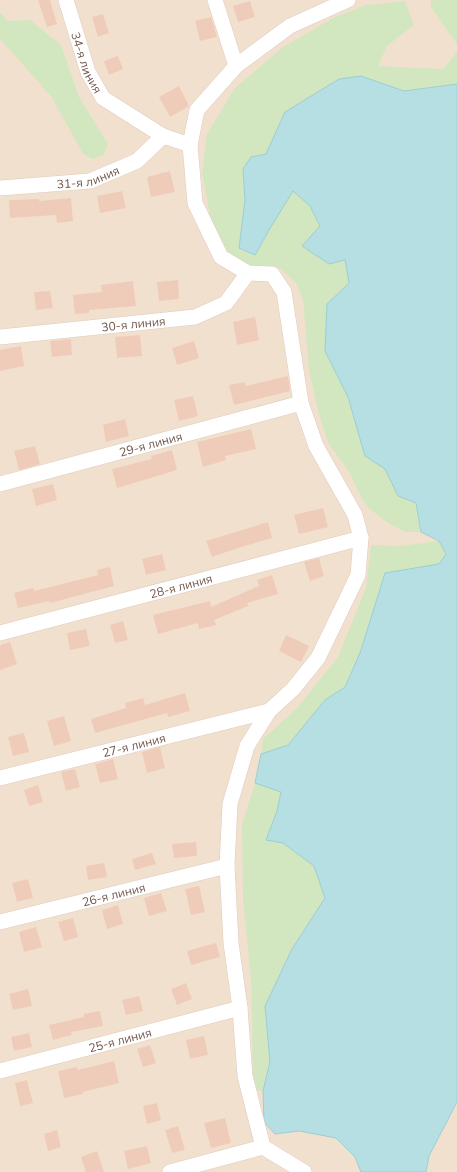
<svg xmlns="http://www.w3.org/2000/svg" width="457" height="1172" font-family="Mulish,sans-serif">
  <rect width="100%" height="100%" fill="#fbefe0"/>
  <rect fill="#f2e0cf" x="0" y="0" width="457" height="1172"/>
  <g fill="#d2e7c0">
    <polygon points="431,0 457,0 457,44 431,7"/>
    <polygon points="405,1 414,25 387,46 378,66 443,69 457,52 457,84 404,91 361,76 285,112 266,154 251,157 243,169 245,200 239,248 255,255 269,230 293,191 310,206 320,226 302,246 345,260 349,283 327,304 325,351 348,397 365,456 386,469 398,496 416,503 421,532 405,532 388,523 367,507 357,489 350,473 328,443 318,411 309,370 303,299 296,283 280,268 256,268 242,264 225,251 211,219 202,173 207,134 234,89 283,47 333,18 366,5"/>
    <polygon points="0,12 8,21 30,20 61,45 79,97 108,144 104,155 93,159 83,154 51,96 0,39"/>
    <polygon points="439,541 446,554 440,564 428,566 360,653 345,687 325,700 288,745 261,754 263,739 297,708 338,657 366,588 371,545 400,546"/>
    <polygon points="255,783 281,792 277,811 283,843 314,866 325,898 292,949 265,1006 270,1062 263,1091 253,1090 252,1018 251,978 243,900 242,824"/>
  </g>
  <polygon fill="#b6dfe3" stroke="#9cced4" points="361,76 404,91 457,84 457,1102 429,1156 426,1172 361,1172 355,1157 336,1138 299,1131 275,1134 264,1122 263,1091 270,1062 265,1006 292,949 325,898 314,866 283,843 266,840 277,811 281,792 255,783 261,754 288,745 325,700 345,687 360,653 385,573 439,564 446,554 439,541 421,532 416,503 398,496 385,469 365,456 348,397 325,351 327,304 349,283 345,260 329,264 302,246 320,226 310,206 293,191 269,230 255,255 239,248 245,200 243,169 251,157 266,154 285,112 339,79"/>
  <g fill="#efccb9">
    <polygon points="38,0 50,0 57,24 47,27"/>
    <polygon points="250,1 255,17 238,22 233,6"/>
    <polygon points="103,14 109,33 98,37 92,17"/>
    <polygon points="211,17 217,37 200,41 195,21"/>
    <polygon points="118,56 123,69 109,75 104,61"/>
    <polygon points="179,86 189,106 170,117 159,97"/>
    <polygon points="170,171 175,192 151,197 147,177"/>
    <polygon points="122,191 126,208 100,213 97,196"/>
    <polygon points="71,198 73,221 57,223 56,215 10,218 9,200 39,199 39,201"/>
    <polygon points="178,280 179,299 159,301 157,282"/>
    <polygon points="133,281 136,306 89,310 89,313 75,314 73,295 102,292 101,285"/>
    <polygon points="50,291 53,308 36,310 34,292"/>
    <polygon points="255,317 259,340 237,345 233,322"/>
    <polygon points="140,335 142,356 117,358 115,337"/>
    <polygon points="71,339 72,355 52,357 50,341"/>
    <polygon points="194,341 199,358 177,365 172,348"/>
    <polygon points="21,346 24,366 0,371 0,350"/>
    <polygon points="288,376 290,391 234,405 229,385 245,382 246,386"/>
    <polygon points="193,396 198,416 179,421 174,400"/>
    <polygon points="125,419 129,436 106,442 103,425"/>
    <polygon points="251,429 256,449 225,456 226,460 203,467 197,442"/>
    <polygon points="35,446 40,464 19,470 14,451"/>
    <polygon points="172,450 177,470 117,488 112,469 152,459 151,456"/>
    <polygon points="53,484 57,500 36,506 32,489"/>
    <polygon points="323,508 328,527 299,534 294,515"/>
    <polygon points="268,522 272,538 238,548 212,557 206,541"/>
    <polygon points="162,554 166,570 146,575 142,559"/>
    <polygon points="319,558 324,576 310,581 304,562"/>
    <polygon points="110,567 114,586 50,603 49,601 18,608 14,593 33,588 34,591 98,575 97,570"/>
    <polygon points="272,575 278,594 247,603 248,606 214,620 216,625 199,629 198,623 158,634 153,615 210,601 211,607 259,586 257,580"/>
    <polygon points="123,621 128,640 115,643 110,625"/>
    <polygon points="86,629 90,646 70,650 67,633"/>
    <polygon points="286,635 309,646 301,662 279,651"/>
    <polygon points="10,642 17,664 0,670 0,645"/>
    <polygon points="185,693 190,711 168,717 167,713 95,733 91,719 126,708 125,703 143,698 145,705"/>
    <polygon points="64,716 71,741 54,746 47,721"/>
    <polygon points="24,733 29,752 13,756 8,737"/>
    <polygon points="160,747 165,768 147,773 142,752"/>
    <polygon points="113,759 118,779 100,783 95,764"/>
    <polygon points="75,769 80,787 66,791 61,772"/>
    <polygon points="38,785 43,802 29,806 24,790"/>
    <polygon points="196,842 197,856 174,858 172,844"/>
    <polygon points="152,853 156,864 135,870 132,859"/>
    <polygon points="104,863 107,877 88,880 86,866"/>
    <polygon points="28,879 33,898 17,902 12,883"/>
    <polygon points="199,886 205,912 191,915 185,889"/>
    <polygon points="161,893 167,911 149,916 144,898"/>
    <polygon points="118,905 123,924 107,929 102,910"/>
    <polygon points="73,918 78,937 64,941 58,922"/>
    <polygon points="36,927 42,947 24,952 19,932"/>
    <polygon points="216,943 220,957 191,965 187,951"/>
    <polygon points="186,983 192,999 177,1005 171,989"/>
    <polygon points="28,989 32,1006 13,1010 9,994"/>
    <polygon points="139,996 143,1011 126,1015 122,1000"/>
    <polygon points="100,1011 103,1026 71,1032 72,1035 53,1040 49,1025 84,1017 84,1014"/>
    <polygon points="29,1033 32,1047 14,1051 11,1037"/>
    <polygon points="204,1036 208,1055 190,1059 186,1040"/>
    <polygon points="150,1045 156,1063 143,1067 137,1049"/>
    <polygon points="114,1061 119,1083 83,1092 83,1094 64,1098 58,1071 77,1067 78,1070"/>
    <polygon points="27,1080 33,1103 20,1106 15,1083"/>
    <polygon points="157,1103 161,1120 147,1124 143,1106"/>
    <polygon points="225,1118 231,1143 211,1148 204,1123"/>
    <polygon points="178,1126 185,1150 172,1153 165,1130"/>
    <polygon points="57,1130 61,1147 48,1151 44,1134"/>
    <polygon points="147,1146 151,1163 128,1169 124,1151"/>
    <polygon points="97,1151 104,1172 86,1172 81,1157"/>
  </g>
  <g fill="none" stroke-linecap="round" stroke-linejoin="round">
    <g stroke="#decbbd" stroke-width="16">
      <g id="street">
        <path id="s1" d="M66,0l22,72 15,26 60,38 27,9"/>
        <polyline points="215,0 236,66"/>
        <path id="s2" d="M0,188l90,-7 47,-20 26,-25"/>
        <path id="s3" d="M0,337l195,-20 31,-14 22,-30"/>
        <path id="s4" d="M0,484l301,-81"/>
        <path id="s5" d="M0,633l361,-95"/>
        <path id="s6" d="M0,778l269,-67"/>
        <path id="s7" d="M0,922l227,-56"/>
        <path id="s8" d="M0,1071l240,-63"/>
        <polyline points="170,1172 263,1147"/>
        <polyline points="304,1172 263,1147 245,1076 240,1008 231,943 227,866 230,804 247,746 269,711 293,689 318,658 358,575 361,538 355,515 316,446 301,403 284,292 272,274 248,273 221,257 195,203 190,145 197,110 236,66 290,26 348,0"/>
      </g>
    </g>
    <use href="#street" stroke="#fff" stroke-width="15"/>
  </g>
  <g text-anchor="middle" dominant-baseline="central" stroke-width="3" stroke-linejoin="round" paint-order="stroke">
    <g font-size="12" fill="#705549" stroke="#fef3e6">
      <text stroke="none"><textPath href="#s1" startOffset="66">34-я линия</textPath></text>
      <text stroke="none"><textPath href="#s2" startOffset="89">31-я линия</textPath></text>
      <text stroke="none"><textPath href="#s3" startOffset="134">30-я линия</textPath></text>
      <text stroke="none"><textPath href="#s4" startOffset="156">29-я линия</textPath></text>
      <text stroke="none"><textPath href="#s5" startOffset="187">28-я линия</textPath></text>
      <text stroke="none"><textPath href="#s6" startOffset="138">27-я линия</textPath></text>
      <text stroke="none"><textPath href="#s7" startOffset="117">26-я линия</textPath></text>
      <text stroke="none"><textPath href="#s8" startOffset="124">25-я линия</textPath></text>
    </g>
  </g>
</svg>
